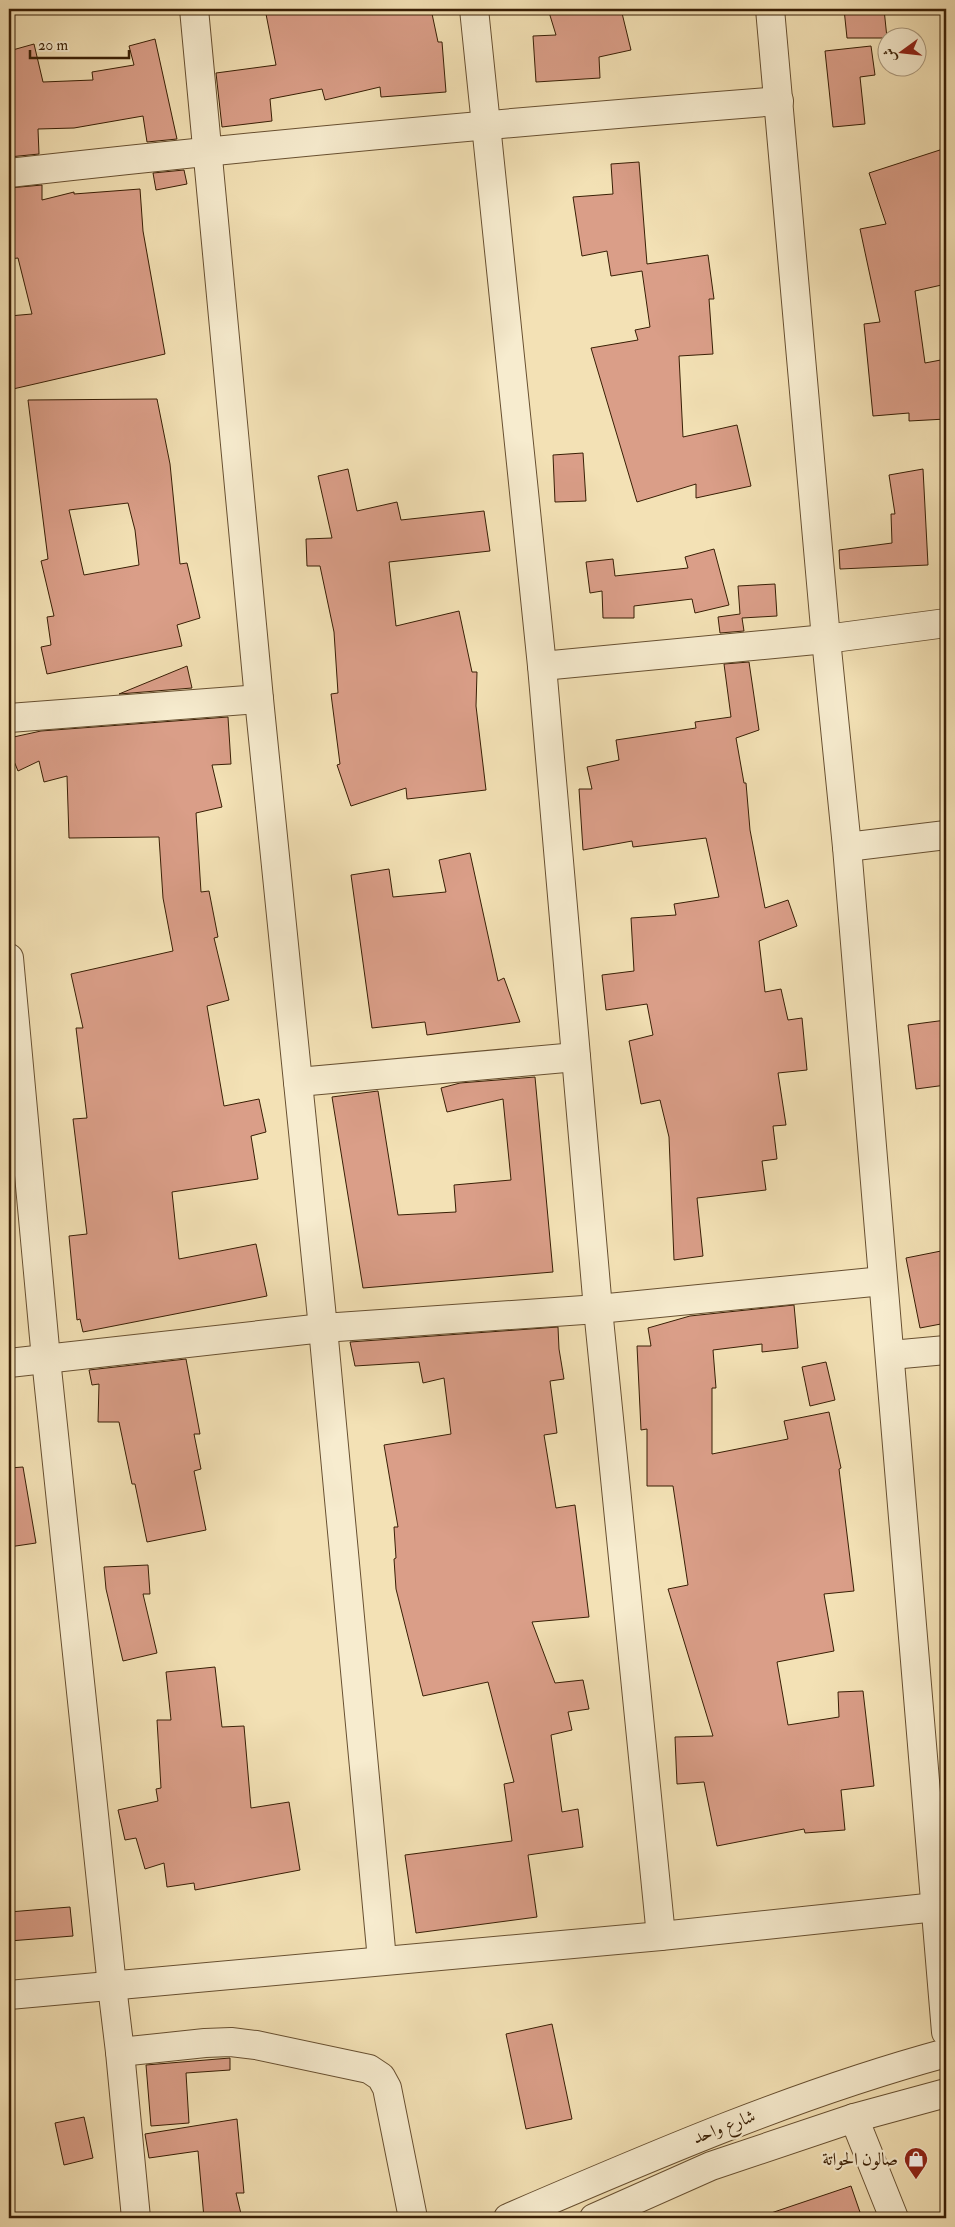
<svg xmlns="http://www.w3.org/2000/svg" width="955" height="2227" font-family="'IM FELL Double Pica',Amiri,serif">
  <rect width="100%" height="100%" fill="#f3e1b5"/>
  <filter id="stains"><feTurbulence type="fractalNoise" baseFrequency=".004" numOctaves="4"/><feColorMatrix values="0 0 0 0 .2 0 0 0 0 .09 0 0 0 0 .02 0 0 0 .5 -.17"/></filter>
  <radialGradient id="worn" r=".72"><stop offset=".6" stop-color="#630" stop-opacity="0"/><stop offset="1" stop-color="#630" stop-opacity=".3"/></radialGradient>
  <g fill="#da9e88" stroke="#391f05" fill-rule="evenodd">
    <polygon points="265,9 431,9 438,42 442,42 446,92 381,97 380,87 325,100 322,89 270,99 272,121 222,127 216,73 276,65"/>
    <polygon points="548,9 621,9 631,50 599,57 600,78 536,82 533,36 556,35"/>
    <polygon points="844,9 884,9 887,38 847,38"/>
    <polygon points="155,39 177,139 147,142 143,116 74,128 38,129 39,154 9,157 9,51 34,44 43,82 93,80 92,72 134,65 129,46"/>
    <polygon points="871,46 875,75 860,77 865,124 833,127 825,51"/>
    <polygon points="946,148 946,284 915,291 925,363 946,359 946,419 909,421 909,413 873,416 864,324 880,322 860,229 886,224 869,173"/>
    <polygon points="639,162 647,264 708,255 714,299 709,299 713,354 679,356 683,437 737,425 751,486 696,498 696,484 637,502 591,348 638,340 635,330 650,327 642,271 611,276 607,251 582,256 573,197 613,194 611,164"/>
    <polygon points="184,170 187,184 156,190 153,173"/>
    <polygon points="42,185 42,200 74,192 74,194 140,189 143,231 165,354 13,389 9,316 32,314 18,258 9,259 9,188"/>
    <path d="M157,399l13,65 10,100 7,-1 13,55 -23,7 5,21 -135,28 -6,-27 10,-2 -4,-28 7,-1 -13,-55 7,-2 -20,-159zM128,503l7,27 4,35 -55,10 -15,-65z"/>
    <polygon points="583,453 586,501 555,502 553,455"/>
    <polygon points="348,469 357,511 397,502 401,520 484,511 490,551 389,562 396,626 459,611 472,672 477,672 476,706 486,790 407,799 406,788 351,806 337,765 340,764 331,694 338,693 334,632 320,566 307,566 306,539 332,538 318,476"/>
    <polygon points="923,469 928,565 840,569 839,550 892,543 891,514 895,514 889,475"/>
    <polygon points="714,549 729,605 695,613 692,599 634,606 634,618 603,618 602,591 590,593 586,562 613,559 615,576 688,568 685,557"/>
    <polygon points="775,584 777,616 742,618 744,631 720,633 718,617 740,614 738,586"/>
    <polygon points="749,662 759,730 736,738 744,783 746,783 750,830 765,908 788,900 797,926 759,941 765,992 781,989 788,1020 802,1018 807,1070 778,1073 786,1125 773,1126 777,1159 762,1161 766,1190 697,1198 703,1256 674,1260 669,1137 660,1100 641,1104 629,1041 653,1035 647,1004 606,1010 602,975 634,971 631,918 676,915 674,904 719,897 706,838 633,847 632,841 583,850 579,789 592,789 587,767 619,760 616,740 696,728 695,722 731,717 724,664"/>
    <polygon points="187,666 192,688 119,694"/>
    <polygon points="228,717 231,764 212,765 222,807 196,813 201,892 209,891 218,937 214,938 229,1000 207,1006 224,1106 259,1099 266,1132 251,1136 258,1179 172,1192 179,1259 256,1244 267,1296 83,1332 80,1319 77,1320 69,1236 87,1234 73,1119 87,1118 76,1028 83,1028 71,974 173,951 163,898 159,837 69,838 67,776 44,782 39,761 18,771 9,749 9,738 41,731"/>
    <polygon points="470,853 498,981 504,978 520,1022 427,1035 425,1022 372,1028 351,875 389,869 393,897 446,892 439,860"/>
    <polygon points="946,1020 946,1085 916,1089 908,1025"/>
    <polygon points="535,1077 553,1272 363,1288 332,1097 378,1091 398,1215 456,1212 454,1185 511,1180 503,1099 447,1112 441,1088 460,1083"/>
    <polygon points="946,1250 946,1323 920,1328 906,1258"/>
    <polygon points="794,1305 798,1348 762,1352 762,1344 713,1350 716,1388 712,1388 712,1454 788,1439 784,1421 829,1412 841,1468 839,1469 854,1591 824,1594 834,1651 777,1662 788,1725 839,1717 838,1692 863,1691 874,1786 841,1790 845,1830 805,1833 804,1829 717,1846 704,1782 677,1784 675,1737 713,1736 668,1589 688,1585 673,1486 647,1486 647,1429 641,1430 637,1346 651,1346 648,1328 690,1316"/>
    <polygon points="558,1327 559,1349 564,1379 550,1381 557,1433 544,1435 556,1508 575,1505 589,1617 532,1622 555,1683 583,1680 589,1709 568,1712 572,1730 551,1735 562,1812 578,1809 583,1847 528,1855 537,1917 416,1933 405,1855 512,1841 504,1784 514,1782 488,1682 423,1696 396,1589 394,1559 396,1558 394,1527 398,1527 384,1445 451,1434 444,1378 423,1383 419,1362 355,1366 350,1342"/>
    <polygon points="186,1359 200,1434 194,1434 201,1469 194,1471 206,1530 147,1542 135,1484 132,1484 119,1422 98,1422 99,1384 92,1385 89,1370"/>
    <polygon points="826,1362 835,1400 810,1406 802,1367"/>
    <polygon points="23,1467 36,1543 9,1547 9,1468"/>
    <polygon points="148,1565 150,1594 143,1594 157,1653 123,1661 106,1589 104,1567"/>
    <polygon points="215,1667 222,1727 244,1726 251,1808 289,1802 300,1870 195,1890 194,1883 167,1887 164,1863 145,1869 136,1838 125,1840 118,1810 158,1801 156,1789 161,1788 157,1720 171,1720 166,1672"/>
    <polygon points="70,1907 73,1936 9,1941 9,1912"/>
    <polygon points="552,2024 572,2119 526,2129 506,2034"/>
    <polygon points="230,2058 230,2070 186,2073 189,2123 151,2126 146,2065"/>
    <polygon points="84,2117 93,2158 64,2165 55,2123"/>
    <polygon points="237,2119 244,2193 236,2193 242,2218 204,2218 198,2151 149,2158 145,2134"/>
    <polygon points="851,2186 862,2218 771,2218 771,2213"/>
  </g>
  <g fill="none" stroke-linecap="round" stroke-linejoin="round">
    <g stroke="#685031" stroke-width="30">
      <g id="minor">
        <polyline points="194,9 259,699 323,1328 382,1960"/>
        <polyline points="474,9 542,666 598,1309 661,1936"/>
        <polyline points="770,9 826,639 847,847 946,2032"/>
        <path d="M9,173c256,-29 513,-52 770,-72"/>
        <polyline points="542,666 826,639 946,623"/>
        <polyline points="9,718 259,699"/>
        <polyline points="847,847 946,835"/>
        <polyline points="9,958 46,1359 112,1986 120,2052 136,2218"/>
        <polyline points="298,1082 576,1057"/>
        <polyline points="891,1355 946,1350"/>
        <polyline points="9,1363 323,1328 598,1309 883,1281"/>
        <polyline points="9,1995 661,1936 936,1907"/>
        <polyline points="120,2052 205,2043 231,2042 256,2045 369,2069 381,2077 387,2088 413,2218"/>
        <polyline points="854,2118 894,2218"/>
        <path d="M508,2218c144,-62 287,-124 438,-165"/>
        <polyline points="594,2218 711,2166 854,2118 946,2093"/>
      </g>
    </g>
    <use href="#minor" stroke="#f7eccf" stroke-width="28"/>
  </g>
  <defs>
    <g id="shop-pin" transform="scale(1.25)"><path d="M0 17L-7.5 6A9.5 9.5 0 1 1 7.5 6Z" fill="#8f2418" stroke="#f7eccf"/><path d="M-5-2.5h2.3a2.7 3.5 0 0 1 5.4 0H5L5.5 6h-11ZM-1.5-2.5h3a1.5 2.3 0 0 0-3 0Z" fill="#fff"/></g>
  </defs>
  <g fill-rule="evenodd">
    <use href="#shop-pin" x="916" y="2159"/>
  </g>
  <g text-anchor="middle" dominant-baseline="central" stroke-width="4.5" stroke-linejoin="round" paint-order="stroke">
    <g font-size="18" fill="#391f05" stroke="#f7eccf">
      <text transform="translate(724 2127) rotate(-21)">شارع واحد</text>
    </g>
    <g font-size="18" fill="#391f05" stroke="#f7eccf" text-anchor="end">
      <text x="898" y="2159">صالون الحواتة</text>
    </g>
  </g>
  <rect width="955" height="2227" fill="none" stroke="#f3e1b5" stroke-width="30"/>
  <rect x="10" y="10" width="935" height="2207" fill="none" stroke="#391f05" stroke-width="2.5"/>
  <rect x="15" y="15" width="925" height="2197" fill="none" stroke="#391f05"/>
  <g transform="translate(902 52) rotate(255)"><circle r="24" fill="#f7eccf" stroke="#ab9a7e"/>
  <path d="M0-4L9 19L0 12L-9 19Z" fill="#8f2418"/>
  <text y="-8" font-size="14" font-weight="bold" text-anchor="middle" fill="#391f05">ش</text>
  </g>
  <path d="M30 50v8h99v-8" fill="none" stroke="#391f05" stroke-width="2.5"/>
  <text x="38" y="50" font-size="15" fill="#391f05" stroke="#f7eccf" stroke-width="4" paint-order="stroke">20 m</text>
  <rect width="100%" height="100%" filter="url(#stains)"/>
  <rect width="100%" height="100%" fill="url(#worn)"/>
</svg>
